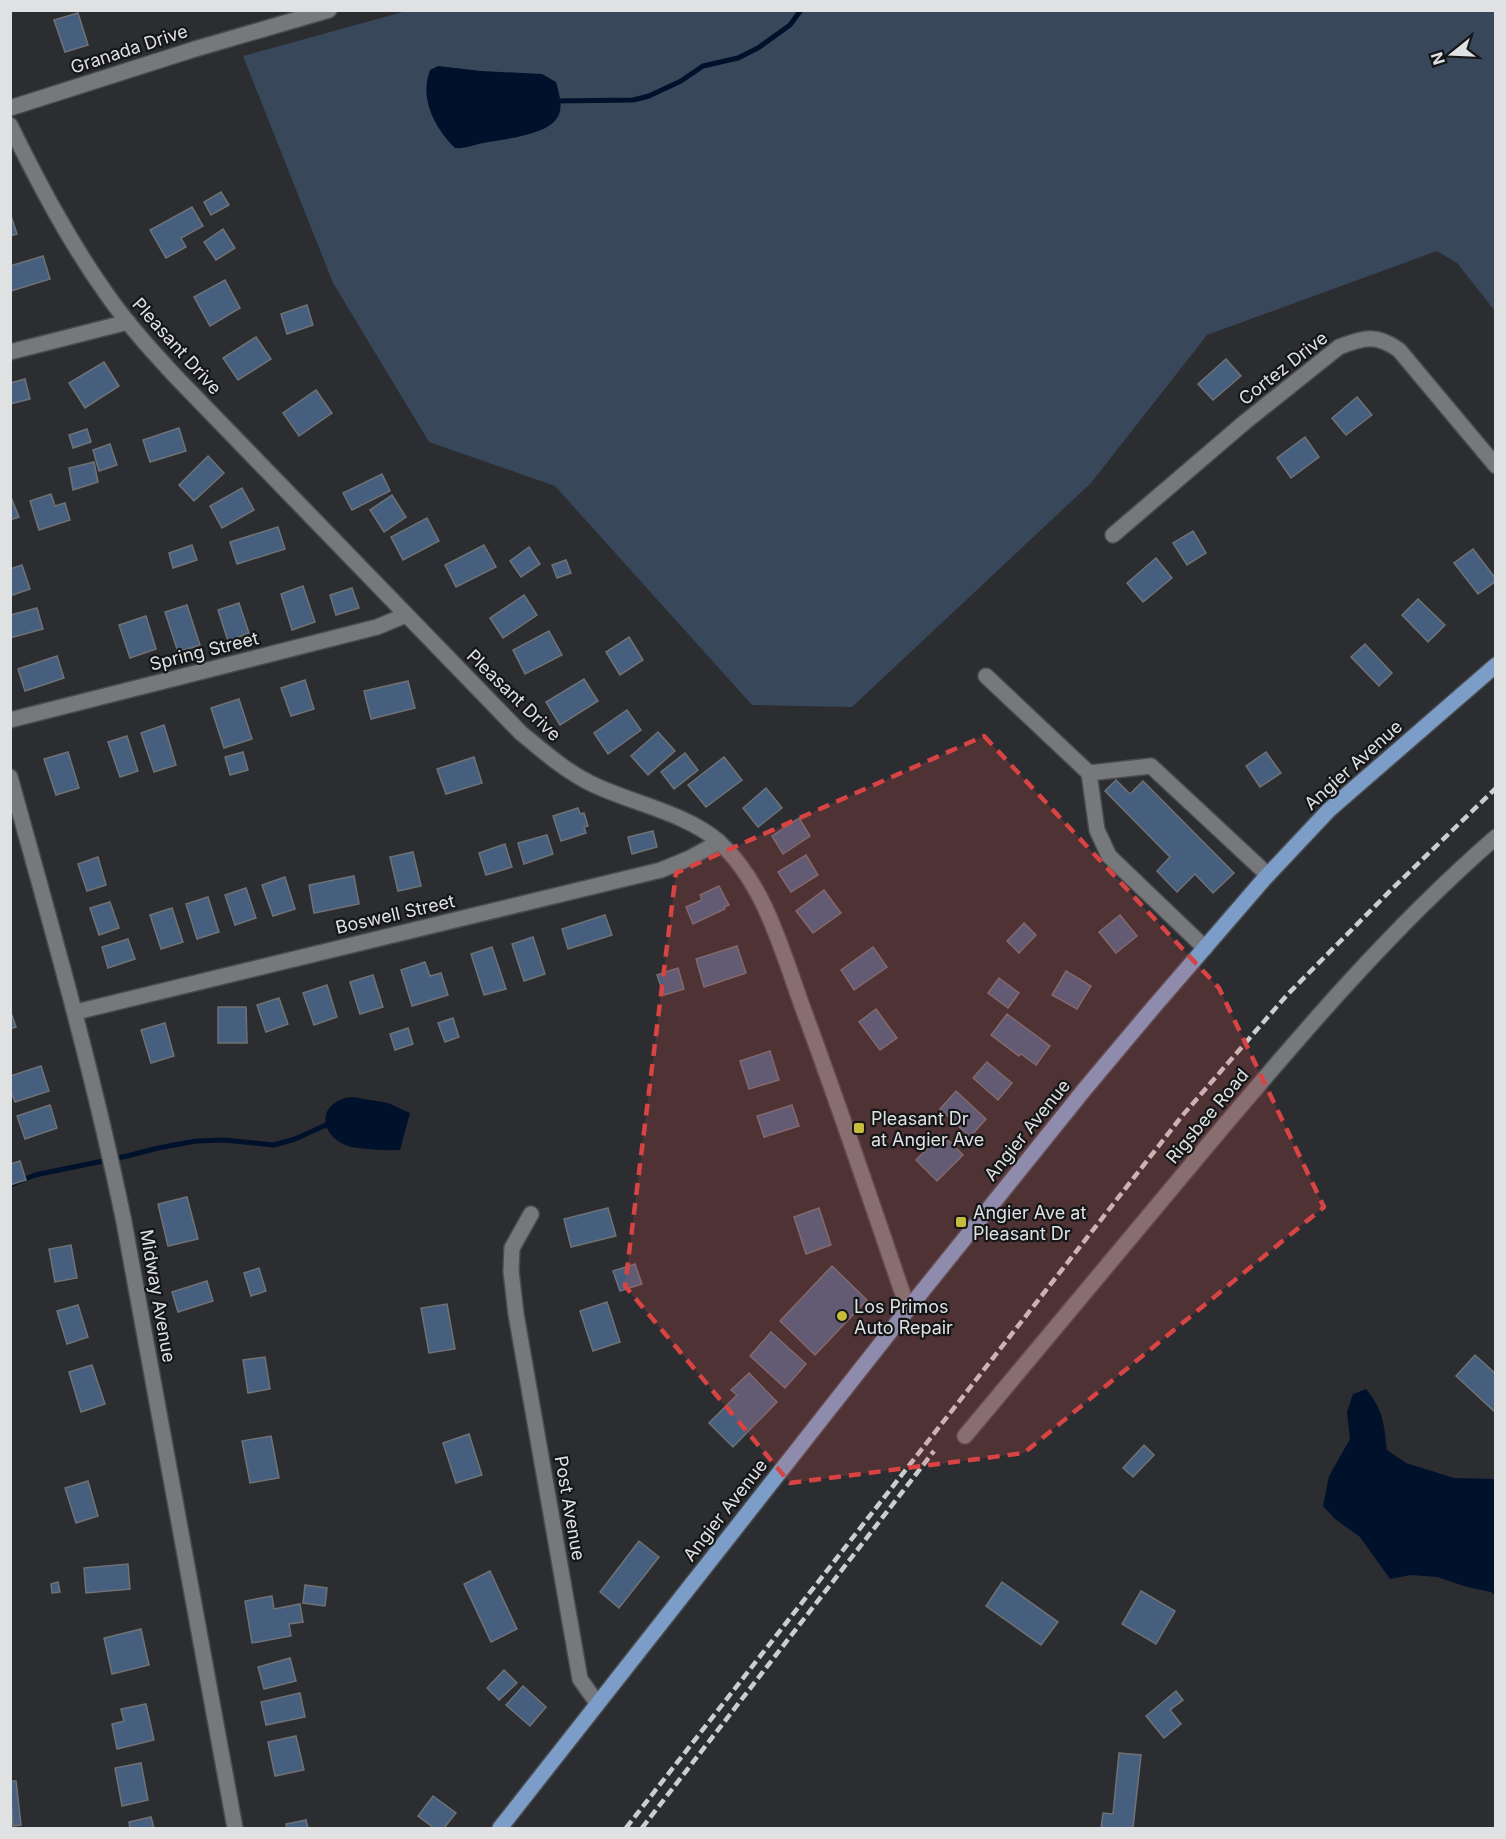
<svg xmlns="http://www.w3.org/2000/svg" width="1506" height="1839" font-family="Inter,sans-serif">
  <rect width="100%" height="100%" fill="#2c2d30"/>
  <polygon fill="#38475a" points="410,10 1495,11 1495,311 1457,263 1437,251 1207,335 1091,483 852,707 752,705 555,486 429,442 333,283 243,56"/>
  <g fill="#00112c">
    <path d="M438,66l43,5 61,3 14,8c3,11 8,26 1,36 -11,18 -55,21 -74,25 -10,2 -18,6 -28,5 -20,-20 -36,-49 -25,-78z"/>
    <path d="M352,1097l36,6 22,10 -10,37c-9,1 -43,-1 -52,-4 -31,-11 -31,-45 4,-49z"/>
    <path d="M1366,1389c17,21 18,34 21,61l19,13 48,15 41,1v117l-4,-4 -24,-5 -30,-10 -26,-2 -21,4 -30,-42 -25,-18 -12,-13 6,-30 21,-37 -3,-27 6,-18z"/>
  </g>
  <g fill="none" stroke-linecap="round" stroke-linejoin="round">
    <g stroke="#00112c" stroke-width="5">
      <polyline points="555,101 633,100 649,96 681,81 703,66 738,58 758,48 790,25 801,10"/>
      <polyline points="10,1185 35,1175 127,1156 158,1148 196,1141 224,1140 274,1145 295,1139 326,1125 332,1124"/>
    </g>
  </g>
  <g fill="#465f7f" stroke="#6f7275" stroke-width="1.5">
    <polygon points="78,13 88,45 65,52 54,20"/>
    <polygon points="221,192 229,205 211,215 204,202"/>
    <polygon points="192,207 203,226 181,238 186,247 166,258 150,230"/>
    <polygon points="10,213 17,234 10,236"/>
    <polygon points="223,229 235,248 216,260 204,242"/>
    <polygon points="43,256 50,279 11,291 10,266"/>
    <polygon points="225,280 240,308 210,326 194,297"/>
    <polygon points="307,305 313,325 287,334 281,314"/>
    <polygon points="256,337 271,359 238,380 223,358"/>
    <polygon points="1226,359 1241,376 1213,400 1198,384"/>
    <polygon points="104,362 119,386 85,408 69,383"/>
    <polygon points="25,379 30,399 10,404 10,383"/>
    <polygon points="316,390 332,413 299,436 283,413"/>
    <polygon points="1357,397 1372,415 1346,435 1332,418"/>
    <polygon points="179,428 186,451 150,462 143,440"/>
    <polygon points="87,429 91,442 73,448 69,435"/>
    <polygon points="1305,437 1319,457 1291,478 1277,458"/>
    <polygon points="110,444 117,465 99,471 93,450"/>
    <polygon points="208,456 224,473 194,501 179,485"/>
    <polygon points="94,462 98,482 73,490 69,468"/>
    <polygon points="382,474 390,491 352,510 343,493"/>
    <polygon points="242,488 254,510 222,528 210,506"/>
    <polygon points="51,494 55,506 65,503 70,520 39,530 30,501"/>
    <polygon points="10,495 19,517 10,520"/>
    <polygon points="392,495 406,517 384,532 370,510"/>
    <polygon points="427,518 439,541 403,560 391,537"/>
    <polygon points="278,527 285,549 237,564 230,542"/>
    <polygon points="1193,531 1206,553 1187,565 1173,543"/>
    <polygon points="192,545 197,560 173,568 169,553"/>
    <polygon points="484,545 496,567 456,587 445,565"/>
    <polygon points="529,547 540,564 521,577 510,561"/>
    <polygon points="1473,549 1496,579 1496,581 1478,594 1454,563"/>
    <polygon points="1156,558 1172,578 1143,602 1127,583"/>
    <polygon points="566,560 571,573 557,578 552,565"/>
    <polygon points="22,565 30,589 10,596 10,569"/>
    <polygon points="303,586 315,622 292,630 281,594"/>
    <polygon points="352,588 359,608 336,615 330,595"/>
    <polygon points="524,595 537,615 503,638 490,618"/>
    <polygon points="1418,599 1445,625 1428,642 1402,615"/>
    <polygon points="239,603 249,633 228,641 218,610"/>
    <polygon points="187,605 200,645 178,652 165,612"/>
    <polygon points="37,608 43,629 10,638 10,615"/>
    <polygon points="146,616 156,649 130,658 119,625"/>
    <polygon points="549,631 562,655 525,674 513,650"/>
    <polygon points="629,637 643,660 620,675 606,652"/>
    <polygon points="1365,644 1392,673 1379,686 1351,657"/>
    <polygon points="57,656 64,678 25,691 18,669"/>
    <polygon points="584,679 598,701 560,725 546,702"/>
    <polygon points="305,680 314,709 291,716 281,688"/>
    <polygon points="408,681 415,708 371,719 364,691"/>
    <polygon points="239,699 252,739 224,748 211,708"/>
    <polygon points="627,710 641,730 608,754 594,733"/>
    <polygon points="164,725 176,765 154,772 141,733"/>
    <polygon points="658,732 675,751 648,775 631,756"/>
    <polygon points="127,736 138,771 120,777 108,742"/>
    <polygon points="68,752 79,788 56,795 44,759"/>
    <polygon points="243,752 248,770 230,775 225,757"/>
    <polygon points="1266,752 1281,773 1260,787 1246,766"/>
    <polygon points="685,753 698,770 674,789 661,772"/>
    <polygon points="474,757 482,783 446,794 437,769"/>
    <polygon points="724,757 742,780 706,807 688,785"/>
    <polygon points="1116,780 1130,794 1143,781 1234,873 1213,893 1195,874 1177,892 1157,871 1170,857 1105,791"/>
    <polygon points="766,788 782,808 758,827 743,808"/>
    <polygon points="578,808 580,814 584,813 588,826 584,827 586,833 561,841 553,816"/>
    <polygon points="799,818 810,836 783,854 772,836"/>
    <polygon points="653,831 657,847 632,854 628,837"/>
    <polygon points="547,835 553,854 524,864 518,843"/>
    <polygon points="505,844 512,867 486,875 479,853"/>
    <polygon points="413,852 421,886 398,891 390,857"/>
    <polygon points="806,855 818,875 791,892 778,872"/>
    <polygon points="98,857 106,885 87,891 78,864"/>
    <polygon points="354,876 359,904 314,913 309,885"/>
    <polygon points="285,877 295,909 273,916 262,885"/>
    <polygon points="719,886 729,905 724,907 725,909 693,924 686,907 702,900 700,895"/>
    <polygon points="246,888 256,918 235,925 225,895"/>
    <polygon points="824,890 841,913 813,933 796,911"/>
    <polygon points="208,897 219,932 197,939 186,904"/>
    <polygon points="110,902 119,928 99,935 90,908"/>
    <polygon points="172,908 183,942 161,949 150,915"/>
    <polygon points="605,915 612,935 568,949 562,929"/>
    <polygon points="1120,915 1137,936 1116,953 1099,932"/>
    <polygon points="1024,923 1036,935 1019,953 1007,941"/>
    <polygon points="533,937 545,974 524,981 512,944"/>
    <polygon points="128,939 135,959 108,968 102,947"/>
    <polygon points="737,946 746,973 704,987 696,959"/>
    <polygon points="492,947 506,989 484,995 471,954"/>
    <polygon points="873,947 887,967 854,990 841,970"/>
    <polygon points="425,962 430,976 441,973 448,995 412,1006 401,970"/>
    <polygon points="678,968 684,989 664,995 657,975"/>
    <polygon points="1066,971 1091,986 1077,1009 1052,995"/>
    <polygon points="373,975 383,1007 360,1014 350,982"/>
    <polygon points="999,978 1019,993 1008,1008 988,993"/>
    <polygon points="327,985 337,1017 314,1025 303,993"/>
    <polygon points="279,998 288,1024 266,1032 257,1005"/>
    <polygon points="218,1007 246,1007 247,1043 218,1043"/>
    <polygon points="876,1009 897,1038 880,1050 859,1022"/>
    <polygon points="10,1010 16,1027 10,1029"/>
    <polygon points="1007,1014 1050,1046 1036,1065 1021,1054 1019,1056 991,1035"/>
    <polygon points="453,1018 459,1037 445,1042 438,1023"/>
    <polygon points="165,1023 174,1056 151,1063 141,1030"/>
    <polygon points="408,1028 413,1044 395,1050 390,1034"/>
    <polygon points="770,1051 779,1080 749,1089 740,1061"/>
    <polygon points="987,1062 1012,1083 998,1100 973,1078"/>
    <polygon points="41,1066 49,1091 15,1102 10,1089 10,1076"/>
    <polygon points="956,1091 986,1119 970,1137 940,1109"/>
    <polygon points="50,1105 57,1128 25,1139 17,1116"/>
    <polygon points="792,1105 799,1126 764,1137 757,1116"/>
    <polygon points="942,1134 963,1155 937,1181 916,1160"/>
    <polygon points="20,1161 26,1180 10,1185 10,1164"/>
    <polygon points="187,1197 198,1239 168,1246 158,1204"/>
    <polygon points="608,1208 616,1236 571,1247 564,1219"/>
    <polygon points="819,1208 831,1245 806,1254 794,1217"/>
    <polygon points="71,1245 77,1278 55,1282 49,1249"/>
    <polygon points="635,1264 642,1284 620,1291 613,1271"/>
    <polygon points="832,1266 867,1300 815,1355 780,1321"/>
    <polygon points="259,1268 266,1291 251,1296 244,1273"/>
    <polygon points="207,1281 213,1301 178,1312 172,1292"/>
    <polygon points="607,1302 620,1342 593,1351 580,1311"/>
    <polygon points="447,1304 455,1349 429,1353 421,1308"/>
    <polygon points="78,1305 88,1337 67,1344 57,1311"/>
    <polygon points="771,1332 806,1364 785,1388 750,1356"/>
    <polygon points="1475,1355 1496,1374 1496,1413 1456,1376"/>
    <polygon points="265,1357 270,1389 248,1393 243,1360"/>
    <polygon points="92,1365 105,1404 81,1412 69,1372"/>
    <polygon points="749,1373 777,1402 733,1447 709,1423 737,1395 731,1390"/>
    <polygon points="469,1434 482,1475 456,1483 443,1443"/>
    <polygon points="271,1436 279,1478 250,1483 242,1441"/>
    <polygon points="1144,1445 1154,1455 1133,1477 1123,1468"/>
    <polygon points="88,1481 98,1516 76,1523 65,1488"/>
    <polygon points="639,1541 659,1557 619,1608 600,1592"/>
    <polygon points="128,1564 130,1589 86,1593 84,1568"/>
    <polygon points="490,1571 517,1629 491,1642 464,1584"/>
    <polygon points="58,1582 60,1592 52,1593 51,1584"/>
    <polygon points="1002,1582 1058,1622 1041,1645 986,1606"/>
    <polygon points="305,1585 327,1588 325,1606 303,1603"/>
    <polygon points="1141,1591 1175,1611 1156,1644 1122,1624"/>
    <polygon points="272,1596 274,1609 300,1604 303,1622 289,1624 291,1636 252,1643 245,1601"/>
    <polygon points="141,1629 149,1665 112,1674 104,1638"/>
    <polygon points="290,1658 296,1681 264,1689 258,1667"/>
    <polygon points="504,1670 517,1683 499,1700 487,1688"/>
    <polygon points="523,1686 546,1707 530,1726 506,1705"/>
    <polygon points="1176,1691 1183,1700 1170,1710 1181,1724 1164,1738 1146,1716"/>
    <polygon points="300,1693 305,1717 266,1725 261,1702"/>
    <polygon points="146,1704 154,1740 117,1749 112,1724 124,1721 121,1709"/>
    <polygon points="296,1736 304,1770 275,1776 268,1742"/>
    <polygon points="1119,1753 1141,1755 1133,1828 1101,1828 1103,1813 1113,1814"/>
    <polygon points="141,1763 148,1800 122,1806 115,1768"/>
    <polygon points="10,1781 16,1781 21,1825 13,1826"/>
    <polygon points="433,1796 456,1813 444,1828 434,1828 418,1816"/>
    <polygon points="151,1817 154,1828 130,1828 129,1822"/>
    <polygon points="306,1820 308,1828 287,1828 286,1824"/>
  </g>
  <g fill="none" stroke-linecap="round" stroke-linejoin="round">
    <g stroke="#494b4d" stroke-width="18">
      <g id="minor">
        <polyline points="10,108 195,49 329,10"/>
        <path d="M10,125c29,59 60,118 98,171 21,30 46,57 70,83l343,354c22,18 43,37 69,50 40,20 94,29 128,58 48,43 65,114 87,173 36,97 69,196 103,295"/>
        <polyline points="10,352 128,322"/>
        <path d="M1113,535l132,-113 94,-75c25,-10 38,-13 60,3l97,116"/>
        <polyline points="986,676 1089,773 1151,766 1268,875"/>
        <polyline points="10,720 377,627 406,615"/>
        <polyline points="1089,773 1097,830 1109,856 1205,948"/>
        <path d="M10,777c41,148 83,294 114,445l111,606"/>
        <polyline points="76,1012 661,870 690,858 719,842"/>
        <polyline points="531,1214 512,1248 511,1271 516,1314 580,1679 597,1703"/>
        <path d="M965,1436c81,-97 161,-193 242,-290 91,-108 182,-216 289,-309"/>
      </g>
    </g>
    <g stroke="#494b4d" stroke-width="18">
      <polyline id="major" points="500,1828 908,1309 1084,1090 1152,1009 1265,878 1329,810 1496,665"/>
    </g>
    <use href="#minor" stroke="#76787b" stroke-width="15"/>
    <use href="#major" stroke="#7c9dc7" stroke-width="15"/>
    <g stroke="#cccdcf" stroke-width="4.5" stroke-dasharray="9 4.5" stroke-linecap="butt">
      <polyline points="626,1828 1182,1116 1287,995 1394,887 1496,788"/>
      <polyline points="642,1828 934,1451"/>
    </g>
  </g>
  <path fill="#d84444" fill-opacity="0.2" stroke="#d84444" stroke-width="4.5" stroke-dasharray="12 8" stroke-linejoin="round" d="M984,736l235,252 105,219 -300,246 -234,30 -165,-197 51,-413z"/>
  <g fill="#c5bc3d" stroke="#151617" stroke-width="2">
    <rect x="853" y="1122" width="12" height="12" rx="3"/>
    <rect x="955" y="1216" width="12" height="12" rx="3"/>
    <circle cx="842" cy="1316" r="6"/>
  </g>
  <g text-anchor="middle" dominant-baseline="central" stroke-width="4.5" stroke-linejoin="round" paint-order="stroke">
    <g font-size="18" fill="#e0e1e3" stroke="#151617">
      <text transform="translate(129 49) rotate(-18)">Granada Drive</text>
      <text transform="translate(177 346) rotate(48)">Pleasant Drive</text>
      <text transform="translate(1283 368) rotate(-38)">Cortez Drive</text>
      <text transform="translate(204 651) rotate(-14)">Spring Street</text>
      <text transform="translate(514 695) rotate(44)">Pleasant Drive</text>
      <text transform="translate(1353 765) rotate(-42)">Angier Avenue</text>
      <text transform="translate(395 914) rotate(-13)">Boswell Street</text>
      <text transform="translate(1207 1116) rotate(-50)">Rigsbee Road</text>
      <text transform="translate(1027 1130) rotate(-51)">Angier Avenue</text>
      <text transform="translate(158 1296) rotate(80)">Midway Avenue</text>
      <text transform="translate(570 1508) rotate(80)">Post Avenue</text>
      <text transform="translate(725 1510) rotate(-52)">Angier Avenue</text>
    </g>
    <g font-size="18" fill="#e0e1e3" stroke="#151617" text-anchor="start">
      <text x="871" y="1118">Pleasant Dr<tspan x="871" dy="21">at Angier Ave</tspan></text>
      <text x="973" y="1212">Angier Ave at<tspan x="973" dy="21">Pleasant Dr</tspan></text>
      <text x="854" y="1306">Los Primos<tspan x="854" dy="21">Auto Repair</tspan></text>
    </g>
  </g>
  <rect width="1506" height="1839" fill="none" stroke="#e0e1e3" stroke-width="24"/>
  <g transform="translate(1452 54) rotate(252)" stroke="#151617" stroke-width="4.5" paint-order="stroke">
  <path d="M0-4.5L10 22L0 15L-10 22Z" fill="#e0e1e3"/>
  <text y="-9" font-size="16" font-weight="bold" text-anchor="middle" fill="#e0e1e3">N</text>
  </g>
</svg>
